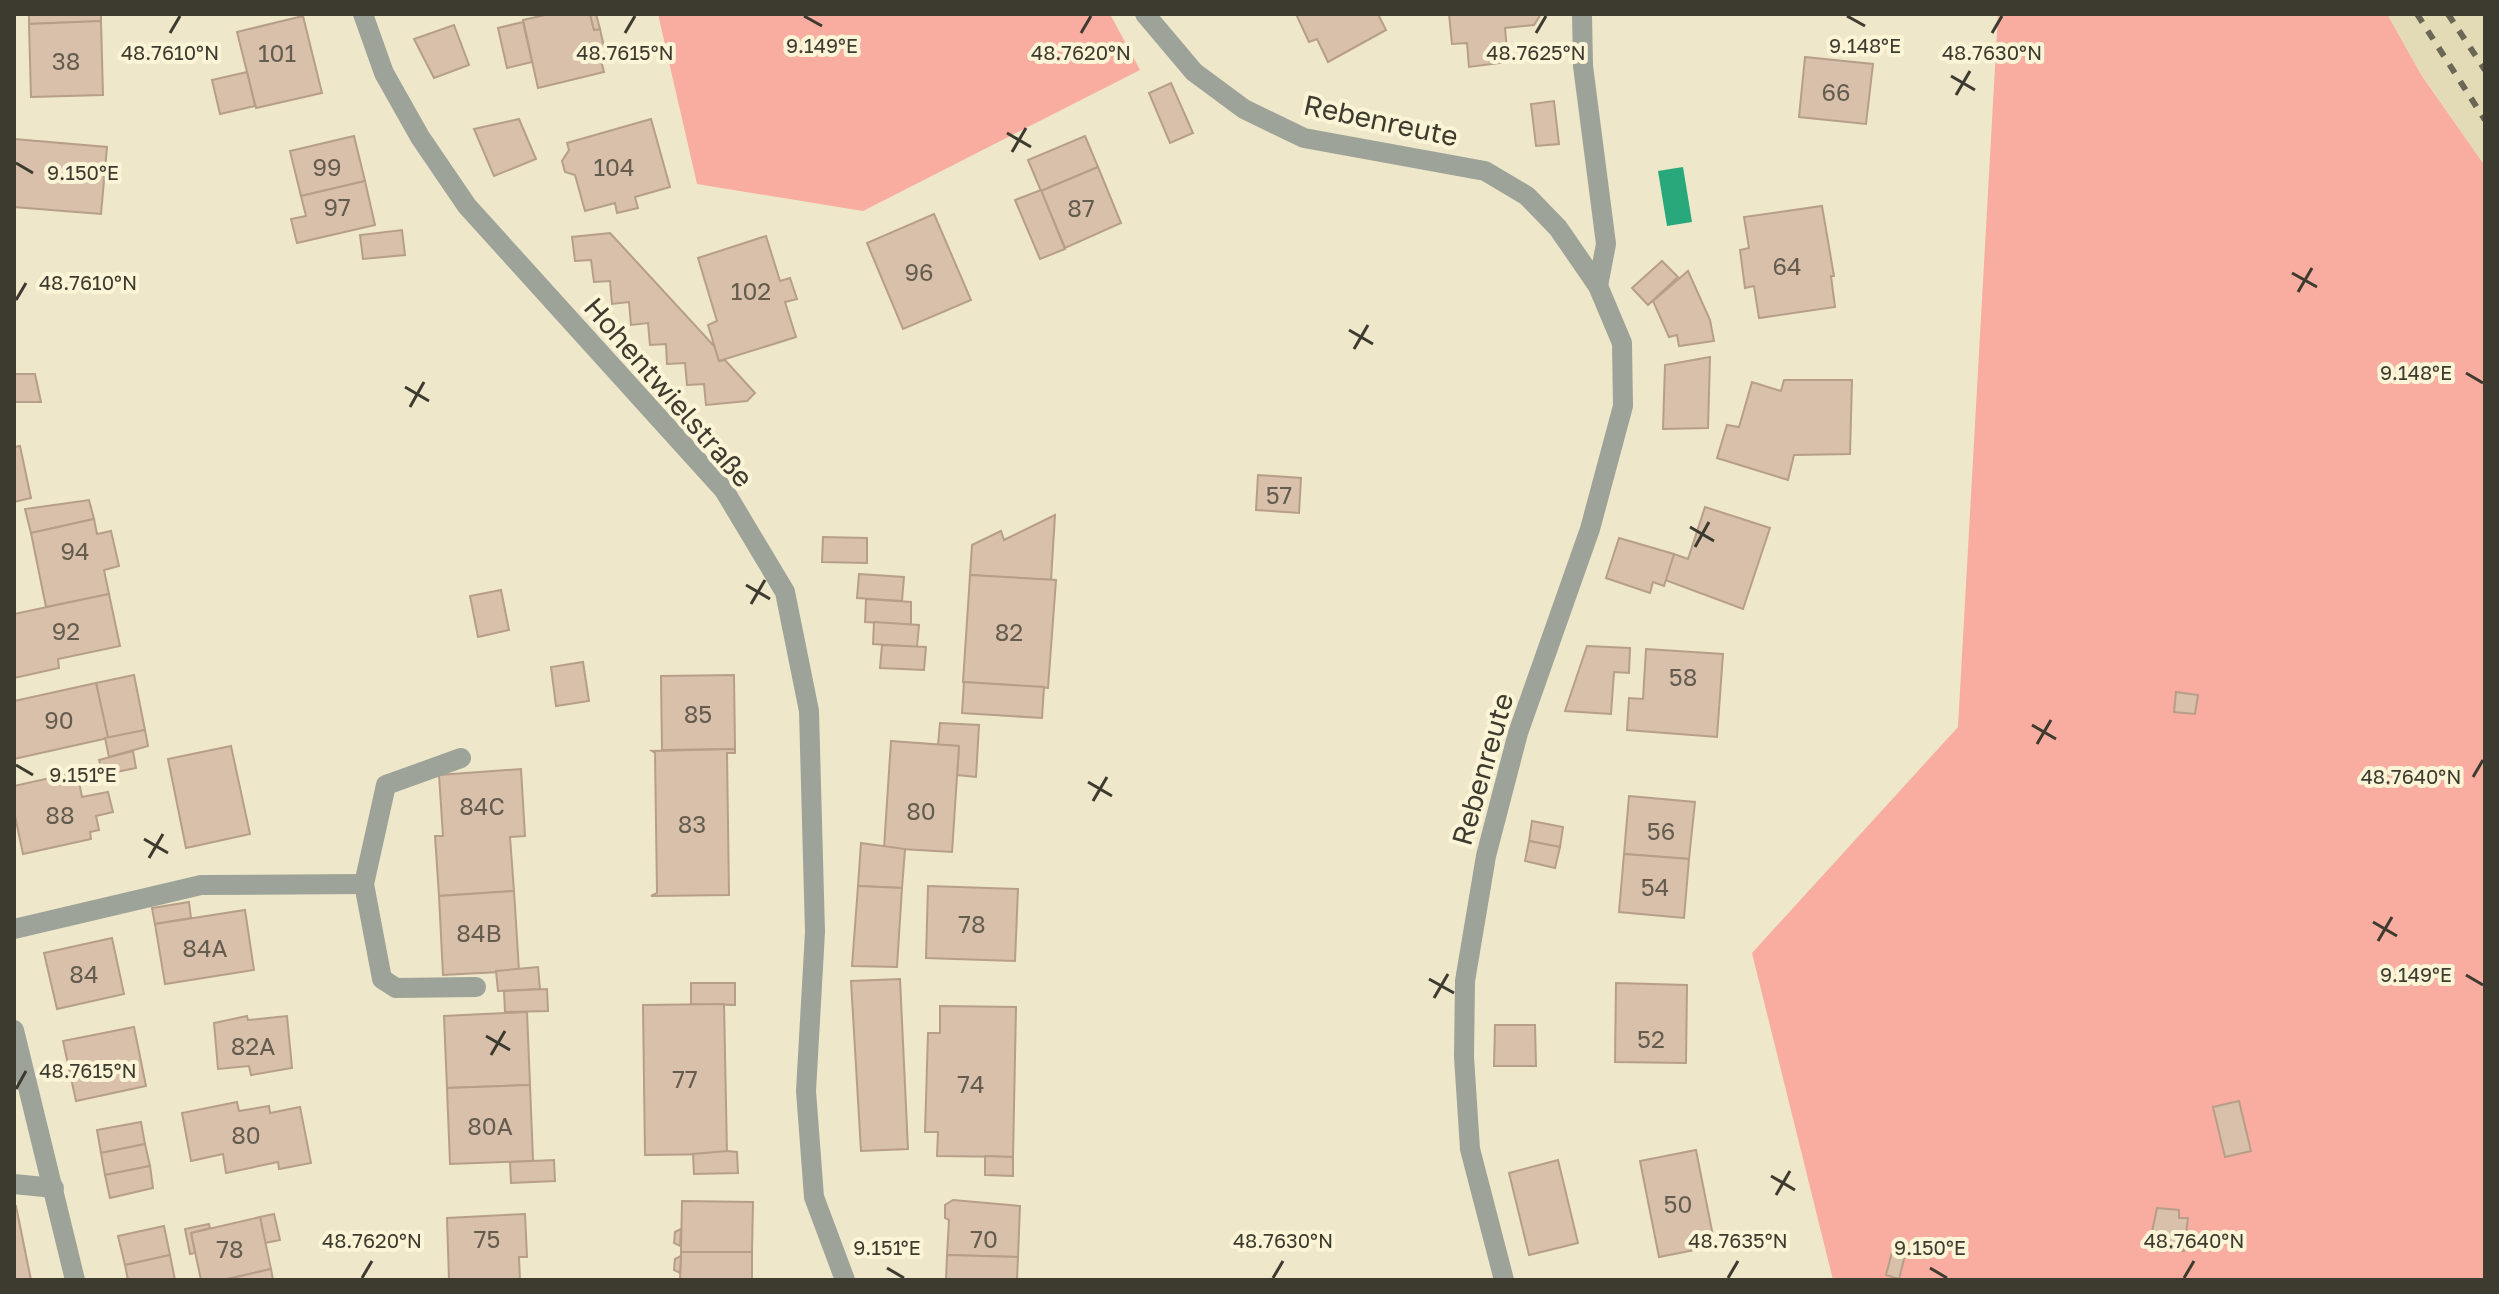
<svg xmlns="http://www.w3.org/2000/svg" width="2499" height="1294" font-family="'Golos Text',sans-serif">
  <rect width="100%" height="100%" fill="#eee7c9"/>
  <polygon fill="#e3dbb5" points="2387,14 2485,14 2485,166 2422,75"/>
  <g fill="#f8ada0">
    <polygon points="658,14 1110,14 1140,70 863,211 697,184"/>
    <polygon points="1998,14 2387,14 2422,76 2485,166 2485,1280 1833,1280 1752,953 1958,727"/>
  </g>
  <polygon fill="#28a87b" points="1683,167 1692,222 1667,226 1658,171"/>
  <g fill="#d9c0ab" stroke="#b69e89" stroke-width="2">
    <polygon points="29,14 101,14 101,21 29,24"/>
    <polygon points="549,14 590,14 594,30 600,29 604,47 598,49 604,72 538,88 523,20"/>
    <polygon points="590,14 596,14 600,29 594,30"/>
    <polygon points="1296,14 1378,14 1386,30 1328,62 1317,39 1309,42"/>
    <polygon points="1449,14 1541,14 1534,25 1505,28 1508,62 1469,67 1467,43 1452,44"/>
    <polygon points="303,16 322,93 256,108 237,32"/>
    <polygon points="101,21 103,95 31,97 29,24"/>
    <polygon points="523,22 532,62 507,68 498,28"/>
    <polygon points="454,25 469,65 434,78 414,39"/>
    <polygon points="1805,57 1873,64 1866,124 1799,117"/>
    <polygon points="247,72 255,106 220,114 212,80"/>
    <polygon points="1171,83 1193,133 1170,143 1149,93"/>
    <polygon points="1554,101 1559,144 1536,146 1531,104"/>
    <polygon points="519,119 536,159 494,176 474,129"/>
    <polygon points="651,119 670,187 635,197 638,208 617,213 615,203 585,211 575,175 565,172 562,161 569,150 567,143"/>
    <polygon points="354,136 365,181 301,196 290,151"/>
    <polygon points="1085,136 1098,167 1041,191 1028,160"/>
    <polygon points="14,139 107,147 101,214 14,207"/>
    <polygon points="1098,167 1121,223 1065,248 1041,191"/>
    <polygon points="365,181 375,225 297,243 291,219 306,216 301,196"/>
    <polygon points="1041,190 1065,249 1040,259 1015,200"/>
    <polygon points="1822,206 1834,276 1831,276 1835,307 1759,318 1754,286 1745,288 1740,250 1749,248 1744,217"/>
    <polygon points="934,214 971,300 903,329 867,243"/>
    <polygon points="402,230 405,255 363,259 360,235"/>
    <polygon points="610,233 715,347 719,361 725,360 755,393 747,401 706,405 704,384 687,385 685,363 667,364 666,344 650,345 648,323 631,325 629,302 612,304 610,281 594,282 591,260 575,261 572,237"/>
    <polygon points="766,236 780,281 790,278 797,299 785,302 796,337 719,361 708,325 717,321 698,258"/>
    <polygon points="1662,261 1678,277 1648,305 1632,288"/>
    <polygon points="1688,271 1710,320 1714,341 1679,346 1677,335 1669,337 1653,301"/>
    <polygon points="1710,357 1708,428 1663,429 1665,365"/>
    <polygon points="14,374 35,374 41,402 14,402"/>
    <polygon points="1784,380 1852,380 1850,454 1794,455 1788,480 1717,458 1727,425 1739,427 1752,382 1781,391"/>
    <polygon points="20,446 31,498 14,502 14,447"/>
    <polygon points="1258,475 1301,478 1299,513 1256,510"/>
    <polygon points="89,500 94,519 31,533 25,509"/>
    <polygon points="1705,507 1770,528 1743,609 1665,580 1674,554 1688,559"/>
    <polygon points="1055,515 1051,580 970,575 972,545 1001,531 1004,540"/>
    <polygon points="94,519 97,534 111,531 119,566 104,570 109,594 46,607 31,533"/>
    <polygon points="823,537 867,538 867,563 822,562"/>
    <polygon points="1619,538 1674,554 1664,586 1653,582 1650,593 1606,578"/>
    <polygon points="859,574 904,577 902,601 857,598"/>
    <polygon points="970,575 1056,580 1048,688 963,682"/>
    <polygon points="501,590 509,630 478,637 470,596"/>
    <polygon points="109,594 120,646 58,659 59,668 14,678 14,614"/>
    <polygon points="866,599 911,602 911,625 865,622"/>
    <polygon points="874,622 919,625 917,647 873,644"/>
    <polygon points="882,645 926,647 924,670 880,668"/>
    <polygon points="1587,646 1630,648 1629,673 1614,672 1611,714 1565,711"/>
    <polygon points="1646,649 1723,654 1717,737 1627,730 1629,698 1643,699"/>
    <polygon points="583,662 589,701 556,706 551,667"/>
    <polygon points="134,675 145,730 108,738 96,683"/>
    <polygon points="734,675 735,749 662,750 661,676"/>
    <polygon points="964,682 1044,687 1042,718 962,713"/>
    <polygon points="96,683 108,738 14,759 14,701"/>
    <polygon points="2176,692 2198,695 2195,714 2174,712"/>
    <polygon points="940,723 979,725 976,777 957,775 959,746 938,745"/>
    <polygon points="145,730 148,746 109,757 105,738"/>
    <polygon points="891,741 959,746 952,852 884,848"/>
    <polygon points="231,746 250,834 186,848 168,759"/>
    <polygon points="735,749 735,753 727,753 729,895 651,896 657,893 655,753 652,751"/>
    <polygon points="133,751 136,768 116,772 114,765 101,767 99,760"/>
    <polygon points="521,769 525,836 510,837 514,891 439,896 435,836 443,836 439,775"/>
    <polygon points="77,772 82,797 108,792 113,812 96,816 99,830 90,832 91,839 23,854 14,811 14,786"/>
    <polygon points="1629,796 1695,802 1689,859 1624,854"/>
    <polygon points="1532,821 1563,827 1560,847 1529,841"/>
    <polygon points="1529,841 1560,847 1555,868 1525,861"/>
    <polygon points="861,843 905,849 902,888 858,886"/>
    <polygon points="1624,854 1689,859 1684,918 1619,912"/>
    <polygon points="858,886 902,888 897,967 852,966"/>
    <polygon points="928,886 1018,889 1015,961 926,958"/>
    <polygon points="514,891 519,971 443,975 439,896"/>
    <polygon points="189,902 191,918 155,924 152,908"/>
    <polygon points="245,910 254,970 165,984 155,924"/>
    <polygon points="112,938 124,994 57,1009 44,953"/>
    <polygon points="538,967 540,989 498,991 496,971"/>
    <polygon points="900,979 908,1149 861,1151 851,981"/>
    <polygon points="691,983 735,983 735,1005 691,1004"/>
    <polygon points="1616,983 1687,985 1686,1063 1615,1062"/>
    <polygon points="547,989 548,1011 505,1012 504,991"/>
    <polygon points="724,1004 727,1154 645,1155 643,1005"/>
    <polygon points="940,1006 1016,1007 1013,1157 937,1156 938,1132 925,1132 928,1033 940,1033"/>
    <polygon points="527,1012 530,1085 447,1088 444,1016"/>
    <polygon points="247,1016 248,1020 287,1016 292,1068 251,1075 249,1066 218,1069 214,1023"/>
    <polygon points="1495,1025 1535,1025 1536,1066 1494,1066"/>
    <polygon points="134,1027 146,1086 76,1101 63,1041"/>
    <polygon points="530,1085 533,1161 450,1164 447,1088"/>
    <polygon points="2239,1101 2251,1151 2225,1157 2213,1107"/>
    <polygon points="237,1102 239,1111 269,1106 270,1113 300,1107 311,1163 279,1169 278,1162 226,1173 223,1154 191,1161 182,1113"/>
    <polygon points="141,1122 145,1144 101,1153 97,1130"/>
    <polygon points="145,1144 150,1166 105,1175 101,1153"/>
    <polygon points="1696,1150 1715,1246 1659,1257 1640,1161"/>
    <polygon points="727,1151 737,1152 738,1173 694,1174 693,1154"/>
    <polygon points="985,1156 1013,1157 1013,1176 985,1175"/>
    <polygon points="554,1160 555,1181 511,1183 510,1162"/>
    <polygon points="1558,1160 1578,1243 1529,1255 1509,1173"/>
    <polygon points="150,1166 153,1188 110,1198 105,1175"/>
    <polygon points="953,1200 1020,1206 1018,1257 947,1255 949,1220 945,1218 945,1205"/>
    <polygon points="682,1201 753,1202 752,1252 681,1252"/>
    <polygon points="14,1206 16,1206 31,1280 14,1280"/>
    <polygon points="2157,1208 2179,1210 2179,1218 2188,1218 2184,1251 2149,1246"/>
    <polygon points="274,1214 280,1240 265,1243 260,1217"/>
    <polygon points="525,1214 527,1257 519,1257 520,1280 449,1280 447,1218"/>
    <polygon points="260,1217 271,1269 223,1280 201,1280 191,1233"/>
    <polygon points="209,1224 210,1228 191,1233 195,1253 190,1254 185,1229"/>
    <polygon points="164,1226 170,1255 125,1265 118,1236"/>
    <polygon points="681,1229 680,1246 674,1243 675,1232"/>
    <polygon points="681,1252 752,1252 752,1280 680,1280"/>
    <polygon points="1892,1252 1905,1255 1899,1279 1886,1275"/>
    <polygon points="170,1255 175,1280 128,1280 125,1265"/>
    <polygon points="947,1255 1018,1257 1017,1280 946,1280"/>
    <polygon points="681,1256 680,1273 674,1270 675,1259"/>
    <polygon points="271,1269 273,1280 223,1280"/>
  </g>
  <g fill="none" stroke-linecap="round" stroke-linejoin="round">
    <g stroke="#9da398" stroke-width="20">
      <polyline points="363,14 384,73 420,137 467,206 724,490 785,592 809,711 815,932 806,1091 814,1197 845,1280"/>
      <polyline points="1145,14 1194,72 1244,109 1304,138 1485,171 1527,196 1558,228 1598,286 1622,343 1623,406 1590,529 1518,733 1486,856 1465,981 1464,1057 1470,1149 1504,1280"/>
      <polyline points="1582,14 1583,66 1606,244 1598,286"/>
      <polyline points="461,758 386,785 364,884 382,979 396,988 476,987"/>
      <polyline points="14,929 201,885 364,884"/>
      <polyline points="14,1030 75,1280"/>
      <polyline points="14,1184 54,1188"/>
    </g>
    <g stroke="#6a6757" stroke-width="6" stroke-dasharray="10 10" stroke-linecap="butt">
      <polyline points="2417,14 2485,120"/>
      <polyline points="2448,14 2485,70"/>
    </g>
  </g>
  <path fill="none" stroke="#3d3b2f" stroke-width="3" d="M804,16l18,10M1847,16l18,10M170,33l10,-17M625,33l10,-17M1081,33l10,-17M1536,33l10,-17M1992,33l10,-17M1951,76l24,14M1956,95l14,-24M1007,133l24,14M1012,152l14,-24M16,163l17,10M2292,273l25,14M2298,292l14,-24M16,300l10,-17M1349,330l24,14M1354,349l14,-24M2466,373l17,10M405,387l24,14M410,407l14,-25M1690,527l24,14M1695,547l14,-25M746,585l24,14M751,604l14,-24M2032,725l24,14M2037,744l14,-24M16,765l17,10M2473,777l10,-17M1088,782l24,14M1093,801l14,-24M144,839l24,14M149,858l14,-24M2373,922l24,14M2378,941l14,-24M2466,975l17,10M1429,979l25,14M1434,998l14,-24M486,1036l24,14M491,1055l14,-24M16,1089l10,-18M1771,1176l24,14M1776,1195l14,-24M887,1268l17,10M1930,1268l17,10M362,1278l10,-17M1273,1278l10,-17M1728,1278l10,-17M2184,1278l10,-17"/>
  <g text-anchor="middle" dominant-baseline="central" stroke-width="8" stroke-linejoin="round" paint-order="stroke">
    <g font-size="24" fill="#645c4e">
      <text x="277" y="52">101</text>
      <text x="66" y="60">38</text>
      <text x="1836" y="91">66</text>
      <text x="327" y="166">99</text>
      <text x="614" y="166">104</text>
      <text x="337" y="206">97</text>
      <text x="1081" y="207">87</text>
      <text x="1787" y="265">64</text>
      <text x="919" y="271">96</text>
      <text x="751" y="290">102</text>
      <text x="1279" y="494">57</text>
      <text x="75" y="550">94</text>
      <text x="66" y="630">92</text>
      <text x="1009" y="631">82</text>
      <text x="1683" y="676">58</text>
      <text x="698" y="713">85</text>
      <text x="59" y="719">90</text>
      <text x="482" y="805">84C</text>
      <text x="921" y="810">80</text>
      <text x="60" y="814">88</text>
      <text x="692" y="823">83</text>
      <text x="1661" y="830">56</text>
      <text x="1655" y="886">54</text>
      <text x="972" y="923">78</text>
      <text x="479" y="932">84B</text>
      <text x="205" y="947">84A</text>
      <text x="84" y="973">84</text>
      <text x="1651" y="1038">52</text>
      <text x="253" y="1045">82A</text>
      <text x="685" y="1078">77</text>
      <text x="971" y="1083">74</text>
      <text x="490" y="1125">80A</text>
      <text x="246" y="1134">80</text>
      <text x="1678" y="1203">50</text>
      <text x="487" y="1238">75</text>
      <text x="984" y="1238">70</text>
      <text x="230" y="1248">78</text>
    </g>
    <g font-size="28" fill="#3d3b2f" stroke="#fbf4d6">
      <text transform="translate(1381 120) rotate(12)">Rebenreute</text>
      <text transform="translate(669 392) rotate(49)">Hohentwielstraße</text>
      <text transform="translate(1482 769) rotate(-74)">Rebenreute</text>
    </g>
  </g>
  <g font-size="20" text-anchor="middle" fill="#3d3b2f" stroke="#fbf4d6" stroke-width="8" stroke-linejoin="round" paint-order="stroke">
    <text x="822" y="53">9.149°E</text>
    <text x="1865" y="53">9.148°E</text>
    <text x="170" y="60">48.7610°N</text>
    <text x="625" y="60">48.7615°N</text>
    <text x="1081" y="60">48.7620°N</text>
    <text x="1536" y="60">48.7625°N</text>
    <text x="1992" y="60">48.7630°N</text>
    <text x="83" y="180">9.150°E</text>
    <text x="88" y="290">48.7610°N</text>
    <text x="2416" y="380">9.148°E</text>
    <text x="83" y="782">9.151°E</text>
    <text x="2411" y="784">48.7640°N</text>
    <text x="2416" y="982">9.149°E</text>
    <text x="88" y="1078">48.7615°N</text>
    <text x="372" y="1248">48.7620°N</text>
    <text x="1283" y="1248">48.7630°N</text>
    <text x="1738" y="1248">48.7635°N</text>
    <text x="2194" y="1248">48.7640°N</text>
    <text x="887" y="1255">9.151°E</text>
    <text x="1930" y="1255">9.150°E</text>
  </g>
  <rect width="2499" height="1294" fill="none" stroke="#3d3b2f" stroke-width="32"/>
</svg>
